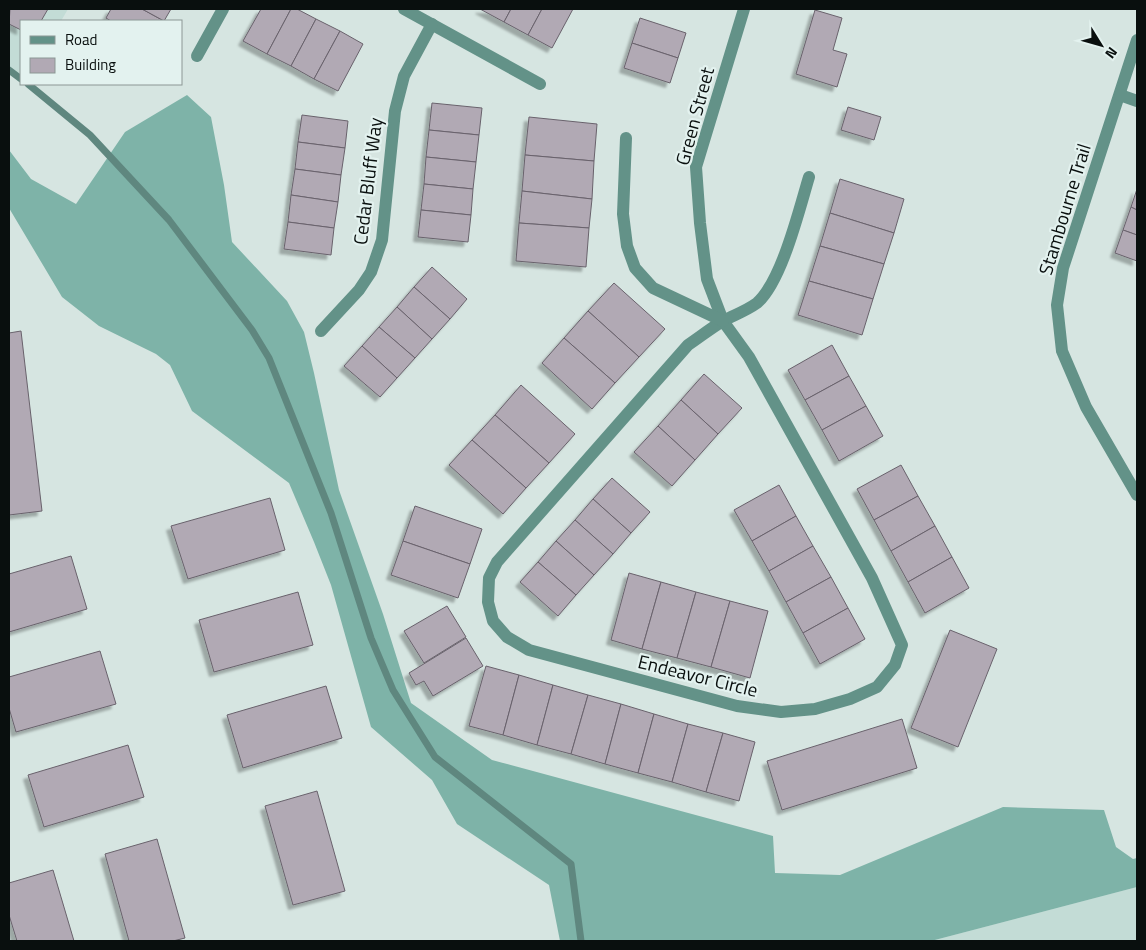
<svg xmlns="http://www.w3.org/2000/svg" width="1146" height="950" font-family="'Titillium Web',sans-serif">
  <defs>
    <filter id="shadow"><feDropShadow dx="-4.5" dy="4.5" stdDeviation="1" flood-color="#0004"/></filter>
  </defs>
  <rect width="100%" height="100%" fill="#d6e5e1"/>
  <g fill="#c3dcd6">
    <polygon points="9,9 68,9 61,21 21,21 21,80 9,74"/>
    <polygon points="1137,887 1137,941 931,941"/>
  </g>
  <polygon fill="#7eb3a8" points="187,95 211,117 224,185 232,242 287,301 304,332 314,373 339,490 383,614 411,703 492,760 773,836 775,873 840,875 1003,807 1104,810 1116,847 1133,859 1137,858 1137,887 931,941 560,941 549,885 457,824 432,780 371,727 331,585 314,542 289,483 192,411 170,365 156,354 99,326 62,297 9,208 9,150 31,179 76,204 125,132"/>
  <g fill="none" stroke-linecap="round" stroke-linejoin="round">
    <g stroke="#5f877f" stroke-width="7">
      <polyline points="9,70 21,79"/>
      <polyline points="28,84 90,135 169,220 252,330 269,358 331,513 371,638 393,690 435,757 571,864 581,941"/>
    </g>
  </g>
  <g fill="#b1a9b4" stroke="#69626c" filter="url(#shadow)">
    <polygon points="10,9 48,9 41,21 21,21 21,30 9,24"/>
    <polygon points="111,9 142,9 164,21 111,21 106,18"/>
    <polygon points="142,9 171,9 164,21"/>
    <polygon points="261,9 291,9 267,54 243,41"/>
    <polygon points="291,9 297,9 316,19 291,66 267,54"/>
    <polygon points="480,9 511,9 504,22"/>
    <polygon points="511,9 542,9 528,35 504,22"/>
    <polygon points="542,9 573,9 552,48 528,35"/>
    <polygon points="815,10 842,18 833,50 847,54 837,87 796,74"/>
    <polygon points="640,18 686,33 678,58 632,43"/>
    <polygon points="316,19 340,31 314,79 291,66"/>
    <polygon points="340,31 363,44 338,91 314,79"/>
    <polygon points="632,43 678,58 670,83 624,68"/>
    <polygon points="432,103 482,108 479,135 429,130"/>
    <polygon points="848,107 881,117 874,140 841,130"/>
    <polygon points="302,115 348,121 345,148 298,142"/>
    <polygon points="529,117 597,124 594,161 525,155"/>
    <polygon points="429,130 479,135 476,162 426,157"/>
    <polygon points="298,142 345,148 341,175 295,169"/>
    <polygon points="525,155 594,161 592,199 522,191"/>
    <polygon points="426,157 476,162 473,189 424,184"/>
    <polygon points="295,169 341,175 338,202 291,195"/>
    <polygon points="840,179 904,199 894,233 830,213"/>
    <polygon points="424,184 473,189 471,215 421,210"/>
    <polygon points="1137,189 1137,210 1131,207"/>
    <polygon points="522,191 592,199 589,228 519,223"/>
    <polygon points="291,195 338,202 334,228 288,222"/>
    <polygon points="1131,207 1137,210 1137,235 1123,230"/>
    <polygon points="421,210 471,215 468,242 418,237"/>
    <polygon points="830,213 894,233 884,264 820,246"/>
    <polygon points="288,222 334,228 331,255 284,249"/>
    <polygon points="519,223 589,228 586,267 516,261"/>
    <polygon points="1123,230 1137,235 1137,261 1115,253"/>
    <polygon points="820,246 884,264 873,299 809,281"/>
    <polygon points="432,267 467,299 450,319 414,287"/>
    <polygon points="809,281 873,299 862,335 798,315"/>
    <polygon points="614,283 665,329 639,357 588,311"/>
    <polygon points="414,287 450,319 432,339 397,307"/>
    <polygon points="397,307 432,339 415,358 379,327"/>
    <polygon points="588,311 639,357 615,383 564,338"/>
    <polygon points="379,327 415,358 397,378 362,346"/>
    <polygon points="21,331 42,511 9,515 9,333"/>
    <polygon points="564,338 615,383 592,409 542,363"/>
    <polygon points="832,345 849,376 805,400 788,370"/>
    <polygon points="362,346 397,378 380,397 344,366"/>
    <polygon points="704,374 742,408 718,434 681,400"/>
    <polygon points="849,376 866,406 822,430 805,400"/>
    <polygon points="521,385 575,434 549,463 495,415"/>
    <polygon points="681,400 718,434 695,460 658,426"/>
    <polygon points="866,406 883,436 839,461 822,430"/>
    <polygon points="495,415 549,463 526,488 472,440"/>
    <polygon points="658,426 695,460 672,486 634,452"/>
    <polygon points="472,440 526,488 503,514 449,465"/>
    <polygon points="901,465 918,496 874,520 857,489"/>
    <polygon points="612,478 650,512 631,533 593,499"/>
    <polygon points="779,485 796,516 752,541 734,510"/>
    <polygon points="918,496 935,526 891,551 874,520"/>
    <polygon points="270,498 285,550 188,579 171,526"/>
    <polygon points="593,499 631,533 613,554 575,520"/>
    <polygon points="415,506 482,529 470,564 403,541"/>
    <polygon points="796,516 813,546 769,571 752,541"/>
    <polygon points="575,520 613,554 594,575 556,541"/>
    <polygon points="935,526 952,557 908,582 891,551"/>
    <polygon points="403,541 470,564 458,598 391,575"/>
    <polygon points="556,541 594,575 576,595 538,562"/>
    <polygon points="813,546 831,577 786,602 769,571"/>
    <polygon points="71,556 87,609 9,632 9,574"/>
    <polygon points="952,557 969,588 925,613 908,582"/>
    <polygon points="538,562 576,595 558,616 520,582"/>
    <polygon points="629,573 661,582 642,649 611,640"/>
    <polygon points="831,577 848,608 803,633 786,602"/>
    <polygon points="661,582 696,592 677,658 642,649"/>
    <polygon points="298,592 313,645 214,672 199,620"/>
    <polygon points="696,592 730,601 711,667 677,658"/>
    <polygon points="730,601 768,611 750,678 711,667"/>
    <polygon points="447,606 466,637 424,663 404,631"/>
    <polygon points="848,608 865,639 820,664 803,633"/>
    <polygon points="950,630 997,649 958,747 911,728"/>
    <polygon points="466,638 483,666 433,696 424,681 416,685 409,673"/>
    <polygon points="100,651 116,704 16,732 9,708 9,677"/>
    <polygon points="486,666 519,675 503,735 469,726"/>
    <polygon points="519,675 553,685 537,745 503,735"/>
    <polygon points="553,685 588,695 571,754 537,745"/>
    <polygon points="326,686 342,738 243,768 227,715"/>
    <polygon points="588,695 621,704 605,764 571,754"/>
    <polygon points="621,704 654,714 638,773 605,764"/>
    <polygon points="654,714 688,724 672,782 638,773"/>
    <polygon points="902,719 917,768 782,810 767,761"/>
    <polygon points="688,724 723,733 706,792 672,782"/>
    <polygon points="723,733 755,742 739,801 706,792"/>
    <polygon points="128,745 144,797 44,827 28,775"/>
    <polygon points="317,791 345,891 293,905 265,806"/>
    <polygon points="157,839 185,938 173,941 129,941 105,854"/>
    <polygon points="53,870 74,941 17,941 9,915 9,883"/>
  </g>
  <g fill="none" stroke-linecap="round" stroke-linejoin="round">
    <g stroke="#639288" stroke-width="12">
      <polyline points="404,9 540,84"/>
      <path d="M744,9l-48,158 4,56 7,56 16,42 26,36 123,221 30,67 -7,20 -18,22 -27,12 -35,10 -34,3 -44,-6 -208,-56 -22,-13 -14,-16 -5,-19 1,-24 8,-16 191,-217c12,-8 23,-17 35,-24 11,-6 23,-10 34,-18 25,-22 42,-93 52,-126"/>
      <polyline points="1137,40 1063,268 1057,305 1062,351 1086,407 1137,495"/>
      <polyline points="197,56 223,9"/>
      <polyline points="1120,95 1137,101"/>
      <polyline points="626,138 623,214 627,246 635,268 653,288 723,321"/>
      <polyline points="321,331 359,290 371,272 382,240 395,111 404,76 432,24"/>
    </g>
  </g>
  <g text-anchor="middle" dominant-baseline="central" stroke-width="4.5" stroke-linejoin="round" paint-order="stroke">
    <g font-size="19" fill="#090f0e" stroke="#e3f2ef">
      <text transform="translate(694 116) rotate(-75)">Green Street</text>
      <text transform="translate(367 181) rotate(-83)">Cedar Bluff Way</text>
      <text transform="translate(1064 209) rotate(-73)">Stambourne Trail</text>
      <text transform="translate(698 675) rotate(14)">Endeavor Circle</text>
    </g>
  </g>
  <rect width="1146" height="950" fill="none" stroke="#090f0e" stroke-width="20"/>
  <rect x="20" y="20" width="162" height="65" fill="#e3f2ef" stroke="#8c9795"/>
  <rect x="30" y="36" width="25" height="8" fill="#639288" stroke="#8c9795"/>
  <text x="65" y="45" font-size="15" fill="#090f0e">Road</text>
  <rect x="30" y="58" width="25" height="15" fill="#b1a9b4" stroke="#8c9795"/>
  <text x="65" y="70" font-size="15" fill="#090f0e">Building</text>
  <g transform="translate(1101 45) rotate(127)" stroke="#e3f2ef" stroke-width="4" paint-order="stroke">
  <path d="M0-4L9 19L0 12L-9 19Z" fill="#090f0e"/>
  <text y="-8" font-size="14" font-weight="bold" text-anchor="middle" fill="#090f0e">N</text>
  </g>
</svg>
